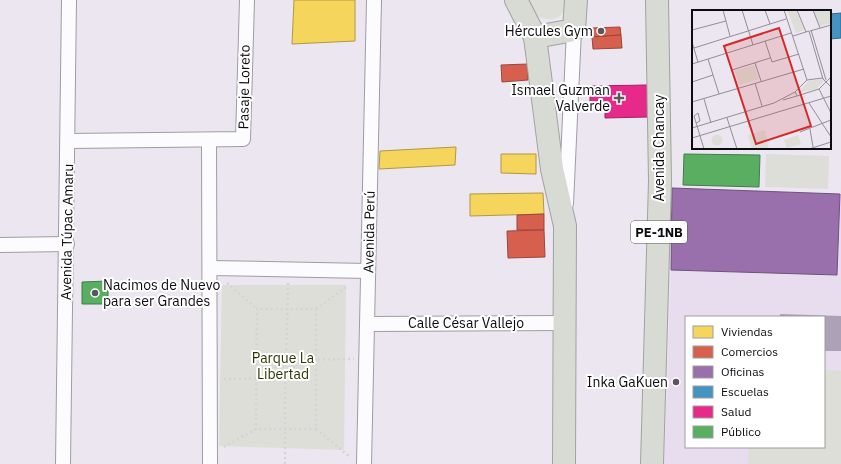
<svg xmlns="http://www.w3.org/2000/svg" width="841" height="464" font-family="'IBM Plex Sans',sans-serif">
  <rect width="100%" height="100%" fill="#ebe6f0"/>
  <path fill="#e7ddef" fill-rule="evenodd" d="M841,181v283h-177l7,-194 166,5zM686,317h138v130h-138z"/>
  <g fill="#ddded7">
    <path d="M527,0h41c-4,19 -14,23 -32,16z"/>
    <polygon points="766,154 829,156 828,189 765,187"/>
    <polygon points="222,285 346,285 344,450 219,446"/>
    <polygon points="824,370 841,371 841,464 748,464 749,447 824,447"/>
  </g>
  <polygon fill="#ada1b7" points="780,314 841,316 841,351 824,351 824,317 780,317"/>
  <g fill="#f6d55c" stroke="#b09845">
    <polygon points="294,0 355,0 355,41 292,44"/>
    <polygon points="456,147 455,165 379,169 380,151"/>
    <polygon points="501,154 536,154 536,174 501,173"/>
    <polygon points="543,193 544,214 470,216 470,194"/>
  </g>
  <g fill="#d6604d" stroke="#9a463b">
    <polygon points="620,27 621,35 592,37 592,28"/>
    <polygon points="621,35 622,48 593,49 592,37"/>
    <polygon points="528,64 528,80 502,82 501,65"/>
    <polygon points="544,214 544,230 517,230 517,215"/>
    <polygon points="544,230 545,257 508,258 507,231"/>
  </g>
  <polygon fill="#9970ab" stroke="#6f517c" points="672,188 840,194 837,275 671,270"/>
  <polygon fill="#4393c3" stroke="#336a8d" points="841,13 841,38 830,39 830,14"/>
  <polygon fill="#e7298a" stroke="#a62065" points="647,85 648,117 605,118 605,109 590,110 590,86"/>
  <g fill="#5aae61" stroke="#437d49">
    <polygon points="684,154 760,155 759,187 683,185"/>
    <polygon points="108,281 108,304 82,304 82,282"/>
  </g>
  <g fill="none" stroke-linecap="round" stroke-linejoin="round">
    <g stroke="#a09ca4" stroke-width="16">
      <g id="street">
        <polyline points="209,140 210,464"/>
        <polyline points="68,141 243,139 247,0"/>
        <polyline points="566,204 574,30"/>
        <polyline points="0,245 67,244"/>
        <polyline points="210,268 368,271"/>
        <polyline points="368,324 564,323"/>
        <polyline points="63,464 69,0"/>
        <polyline points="364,464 374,0"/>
      </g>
    </g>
    <g stroke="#a2a29f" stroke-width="24">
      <g id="highway">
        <polyline points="516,0 535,37 552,169 565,226 564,464"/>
        <polyline points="535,37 574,30 576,0"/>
        <polyline points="652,464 660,181 657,0"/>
      </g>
    </g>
    <g stroke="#d5d3d6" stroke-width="2.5" stroke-dasharray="2 3" stroke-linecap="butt">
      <polyline points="227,283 257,309"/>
      <polyline points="316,309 348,286"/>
      <polyline points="286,360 288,282"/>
      <polyline points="276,378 276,360 354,359"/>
      <polyline points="224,379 294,378 294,360"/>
      <polyline points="316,429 350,457"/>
      <polyline points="224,447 256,429 316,429 316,309 257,309 256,429"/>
      <polyline points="285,464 285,378"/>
    </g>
    <use href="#street" stroke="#fcfbfd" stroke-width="14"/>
    <use href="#highway" stroke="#d8dad4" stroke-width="22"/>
  </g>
  <g fill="#5b575e" stroke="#fff" stroke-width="1.5">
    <circle cx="601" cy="31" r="4"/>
    <path d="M617 92h4v4h4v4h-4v4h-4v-4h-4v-4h4z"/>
    <circle cx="95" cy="293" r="4"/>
    <circle cx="676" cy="382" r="4"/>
  </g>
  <g text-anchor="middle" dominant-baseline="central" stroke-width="4" stroke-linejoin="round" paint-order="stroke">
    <rect fill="#fff" stroke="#565458" stroke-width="1" x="631" y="221" width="56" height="22" rx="3"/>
    <g font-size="13" font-weight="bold" fill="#0d0a10">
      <text x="659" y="232">PE-1NB</text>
    </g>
    <g font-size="14" fill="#0d0a10" stroke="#fff" text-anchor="end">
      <text x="593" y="31">Hércules Gym</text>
      <text x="610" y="90">Ismael Guzman<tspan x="610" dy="16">Valverde</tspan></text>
      <text x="103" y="285" text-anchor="start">Nacimos de Nuevo<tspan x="103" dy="16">para ser Grandes</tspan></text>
      <text x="668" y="382">Inka GaKuen</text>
    </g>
    <g font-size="14" fill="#0d0a10" stroke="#fff">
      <text transform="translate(244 87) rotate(-89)">Pasaje Loreto</text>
      <text transform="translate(659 148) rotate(-90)">Avenida Chancay</text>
      <text transform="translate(67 232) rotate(-89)">Avenida Túpac Amaru</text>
      <text transform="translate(369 232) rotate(-89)">Avenida Perú</text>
      <text x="466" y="323">Calle César Vallejo</text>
    </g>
    <g font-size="14" fill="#2b3703" stroke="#fff">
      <text x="283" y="358">Parque La<tspan x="283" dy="16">Libertad</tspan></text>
    </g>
  </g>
  <g transform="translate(692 10)">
    <rect width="139" height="139" fill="#ebe6f0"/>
    <path d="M95,0h9l8,20 -8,3zM121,0h18v13l-12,3zM62,55l5,14 -20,6 -4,-14zM129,69l3,2 -8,8 -19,4 12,-12zM73,120l4,19h-17l-4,-14zM19.5 130a5.5 5.5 0 1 1 11 0a5.5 5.5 0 1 1-11 0ZM106,125l3,9 -14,4 -3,-8z" fill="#ddded7"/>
    <path fill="none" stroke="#928e96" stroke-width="1" d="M31,0l7,26M50,0l11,35M73,0l5,14M92,0l23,70M105,0l9,22M121,0l7,18M0,20l34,-9M119,20l15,50M118,21l21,-6M101,26l16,-5 14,48M73,31l7,21 27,-8M0,32l6,20M2,38l92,-29M34,43l12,35M16,49l11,35M63,53l6,18M0,54l99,-31M40,60l38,-12M0,72l21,-7M63,73l7,23M127,79l12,-12M103,82l2,4 22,-7 12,24M12,89l7,24M91,90l14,-4M0,92l112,-33M117,93l22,34M35,108l10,31M4,113l4,-2 -2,-8 -4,3 10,33M0,118l82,-25 21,-11 12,-12 15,-2 9,9M118,119l3,18M108,122l31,-12M0,128l139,-42M117,139l22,-7"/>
    <path fill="#d62828" fill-opacity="0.15" stroke="#d62828" stroke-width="2" d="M87,18l32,98 -55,18 -32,-98z"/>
    <rect width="139" height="139" fill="none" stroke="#0d0a10" stroke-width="2"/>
  </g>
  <rect x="685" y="316" width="140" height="132" fill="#ffffff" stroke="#9e9d9f"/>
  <rect x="693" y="326" width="20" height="12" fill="#f6d55c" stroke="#9e9d9f"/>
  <text x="721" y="336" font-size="12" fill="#0d0a10">Viviendas</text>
  <rect x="693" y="346" width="20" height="12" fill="#d6604d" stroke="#9e9d9f"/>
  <text x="721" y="356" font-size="12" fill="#0d0a10">Comercios</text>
  <rect x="693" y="366" width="20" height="12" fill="#9970ab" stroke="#9e9d9f"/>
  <text x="721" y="376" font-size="12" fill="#0d0a10">Oficinas</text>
  <rect x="693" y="386" width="20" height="12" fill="#4393c3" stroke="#9e9d9f"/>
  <text x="721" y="396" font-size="12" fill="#0d0a10">Escuelas</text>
  <rect x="693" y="406" width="20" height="12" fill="#e7298a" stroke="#9e9d9f"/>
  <text x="721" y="416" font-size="12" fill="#0d0a10">Salud</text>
  <rect x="693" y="426" width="20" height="12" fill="#5aae61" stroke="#9e9d9f"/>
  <text x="721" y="436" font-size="12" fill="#0d0a10">Público</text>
</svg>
